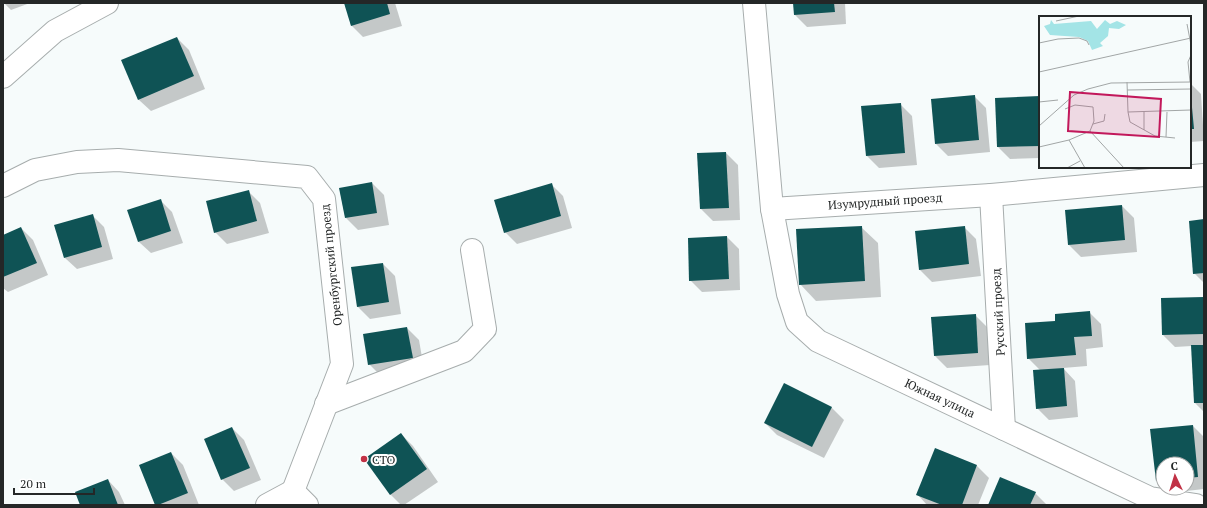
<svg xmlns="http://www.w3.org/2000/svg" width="1207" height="508" font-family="'PT Serif',serif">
  <rect width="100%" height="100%" fill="#f6fbfb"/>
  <g fill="#0003">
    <polygon points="4,3 30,3 11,10"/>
    <polygon points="345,3 395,3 402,26 363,37 351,25"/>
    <polygon points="794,3 845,3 846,24 807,27 795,15"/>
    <polygon points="177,38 189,50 205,89 151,111 139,100"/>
    <polygon points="1190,83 1201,94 1204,141 1190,142"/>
    <polygon points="974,96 986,108 990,152 948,156 936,144"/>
    <polygon points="1040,97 1040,158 1010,159 998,147"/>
    <polygon points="900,104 912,116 917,165 879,168 867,156"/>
    <polygon points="726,153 738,165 740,220 713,221 701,209"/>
    <polygon points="372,183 384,195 389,225 358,230 346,218"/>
    <polygon points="551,184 563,196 572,228 517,244 505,232"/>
    <polygon points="248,191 260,203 269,233 227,244 215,232"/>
    <polygon points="160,200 172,212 183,243 151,253 139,242"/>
    <polygon points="1122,206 1134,218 1137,252 1081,257 1069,245"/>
    <polygon points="92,215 104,227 113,259 77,269 65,258"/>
    <polygon points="1204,220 1204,283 1194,273"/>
    <polygon points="861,227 878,243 881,297 816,301 800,284"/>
    <polygon points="964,227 976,239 981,276 932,282 920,270 916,232"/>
    <polygon points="21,228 33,240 48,275 8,292 3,288 3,236"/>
    <polygon points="727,237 739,249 740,290 702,292 690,280"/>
    <polygon points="383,264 395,276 401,314 370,319 358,307 352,268"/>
    <polygon points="1204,298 1204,412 1195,403 1192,346 1175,347 1163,335"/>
    <polygon points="1089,312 1101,324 1103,347 1086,349 1087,366 1063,368 1075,381 1078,417 1049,420 1037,408 1041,371 1028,358"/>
    <polygon points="975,315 987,327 990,365 947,368 935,356"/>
    <polygon points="407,328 419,340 424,369 381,376 369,364"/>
    <polygon points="785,385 832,408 844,420 824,458 777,435 765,423"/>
    <polygon points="1193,426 1204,437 1204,489 1169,493 1164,488 1187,488 1187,464 1163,464 1163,487 1157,481 1152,430"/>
    <polygon points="232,428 244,440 261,480 234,491 222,479"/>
    <polygon points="401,434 413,446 438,482 404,505 401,505 390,494"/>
    <polygon points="171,453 183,465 199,505 156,505"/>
    <polygon points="977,466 989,478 978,505 927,505 918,495"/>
    <polygon points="108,480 119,492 125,505 81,505"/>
    <polygon points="1035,493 1047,505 989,505"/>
  </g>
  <g fill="#0f5355">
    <polygon points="344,3 387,3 390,14 351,26"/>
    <polygon points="793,3 834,3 835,12 794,15"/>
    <polygon points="177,37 194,76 138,100 121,60"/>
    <polygon points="975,95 979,140 935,144 931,99"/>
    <polygon points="1040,96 1040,146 997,147 995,98"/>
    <polygon points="1190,97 1191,97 1194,129 1190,129"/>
    <polygon points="901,103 905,153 866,156 861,106"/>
    <polygon points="726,152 729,208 700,209 697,153"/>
    <polygon points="372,182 377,213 345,218 339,188"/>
    <polygon points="552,183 561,216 504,233 494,200"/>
    <polygon points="249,190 257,221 214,233 206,201"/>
    <polygon points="161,199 171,231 138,242 127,210"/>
    <polygon points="1122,205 1125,240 1068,245 1065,210"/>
    <polygon points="93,214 102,247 64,258 54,225"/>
    <polygon points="1204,219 1204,273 1193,274 1189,221"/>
    <polygon points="862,226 865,281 799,285 796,229"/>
    <polygon points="965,226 969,264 919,270 915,231"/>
    <polygon points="21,227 37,263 3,277 3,235"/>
    <polygon points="727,236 729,279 689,281 688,238"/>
    <polygon points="383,263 389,302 357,307 351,267"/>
    <polygon points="1204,297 1204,334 1162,335 1161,298"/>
    <polygon points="1090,311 1092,336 1074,337 1076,355 1027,359 1025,323 1055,321 1055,314"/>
    <polygon points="976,314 978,353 934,356 931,317"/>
    <polygon points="407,327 413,358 368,365 363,334"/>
    <polygon points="1191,345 1204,345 1204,403 1194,403"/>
    <polygon points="1064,368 1067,406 1036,409 1033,370"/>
    <polygon points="784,383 832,407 812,447 764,423"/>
    <polygon points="1193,425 1198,477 1187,478 1187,464 1163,464 1163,481 1156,481 1150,429"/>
    <polygon points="232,427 250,468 221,480 204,439"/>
    <polygon points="401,433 427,469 390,495 364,459"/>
    <polygon points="935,448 977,465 962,505 942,505 916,495"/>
    <polygon points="171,452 188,493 158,505 155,505 139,465"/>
    <polygon points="1000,477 1036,492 1030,505 988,505"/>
    <polygon points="108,479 118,505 80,505 75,492"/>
  </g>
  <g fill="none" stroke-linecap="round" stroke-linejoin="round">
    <g stroke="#a7adad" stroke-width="24">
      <g id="minor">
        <polyline points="754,3 772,209 991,195 1204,175"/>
        <polyline points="3,77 55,31 107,3"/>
        <polyline points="3,186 35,170 77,162 118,160 307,177 324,199 342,364 293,491"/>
        <polyline points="991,195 1004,429"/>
        <polyline points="772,209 788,294 797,322 818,341 1150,498 1196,505"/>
        <polyline points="326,404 464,351 485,329 472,250"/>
        <polyline points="293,491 307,505"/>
        <polyline points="267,505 293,491"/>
      </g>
    </g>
    <use href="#minor" stroke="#fff" stroke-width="22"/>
  </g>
  <circle fill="#c13145" stroke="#fff" stroke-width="1.5" cx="364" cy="459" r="4"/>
  <g text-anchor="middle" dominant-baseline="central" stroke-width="4" stroke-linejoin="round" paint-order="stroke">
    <g font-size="12" fill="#242727" stroke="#fff">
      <text transform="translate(885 201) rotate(-4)">Изумрудный проезд</text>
      <text transform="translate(331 265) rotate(-96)">Оренбургский проезд</text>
      <text transform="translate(998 312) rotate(-93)">Русский проезд</text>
      <text transform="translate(940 398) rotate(25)">Южная улица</text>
    </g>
    <g font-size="12" fill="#242727" stroke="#fff" text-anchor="start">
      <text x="372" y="459">СТО</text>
    </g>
  </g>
  <g transform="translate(1039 16)">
    <rect width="152" height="152" fill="#f6fbfb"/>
    <path d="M12,4l3,4 37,-3 6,8 8,-9 5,4 7,-3 9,4 -7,4 -10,-1 -1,8 -8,7 3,3 -11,4 -4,-9 -9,-4 -29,-2 -6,-9 6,-2z" fill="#a3e4e6"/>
    <path fill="none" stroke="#a2a6a6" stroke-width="1" d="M17,5l23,-5M148,8l4,21M0,27l19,-4 21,-1 8,3 2,4M0,56l152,-34M88,66l1,30 63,-2M151,66l-2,-20 3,-7M88,74l64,-1M0,86l19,-2M26,93l10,-4 18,2 1,14 -4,10M89,96l2,10 25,14 20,2M54,108l11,-3 1,-7M0,110l35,-31 14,-6 23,-6 80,-1M105,114v-18M51,115l34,37M127,121l1,-25M30,124l16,28M0,131l30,-7 21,-9M28,152l13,-7"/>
    <path fill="#c2185b" fill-opacity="0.15" stroke="#c2185b" stroke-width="2" d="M31,76l91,7 -2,38 -91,-6z"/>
    <rect width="152" height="152" fill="none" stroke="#242727" stroke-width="2"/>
  </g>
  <rect width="1207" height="508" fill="none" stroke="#242727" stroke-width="8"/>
  <g transform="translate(1175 476) rotate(356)"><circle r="19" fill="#ffffff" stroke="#a7a9a9"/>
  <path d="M0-3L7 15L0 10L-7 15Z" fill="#c13145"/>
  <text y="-6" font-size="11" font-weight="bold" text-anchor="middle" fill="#242727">С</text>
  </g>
  <path d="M14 488v6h80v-6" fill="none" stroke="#242727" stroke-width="2"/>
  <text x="20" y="488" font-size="12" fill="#242727" stroke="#ffffff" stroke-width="3" paint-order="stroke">20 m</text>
</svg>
